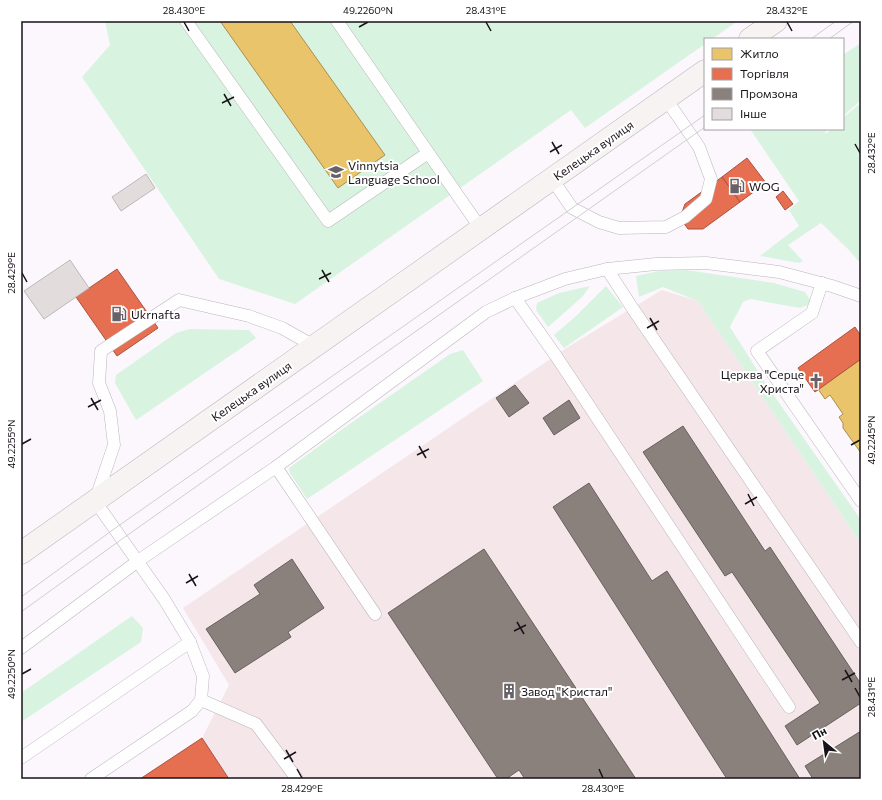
<svg xmlns="http://www.w3.org/2000/svg" width="882" height="800" font-family="Commissioner,sans-serif">
  <rect width="100%" height="100%" fill="#fbf7fc"/>
  <polygon fill="#f4e6e9" points="662,290 698,301 861,544 861,779 229,779 202,738 229,685 183,608 568,347"/>
  <g fill="#d8f4e0">
    <polygon points="105,21 738,21 712,39 705,39 705,44 585,128 571,110 295,304 219,279 82,77 110,45"/>
    <polygon points="861,43 861,100 843,116 843,55"/>
    <polygon points="858,105 861,108 861,264 849,250 821,223 788,245 803,261 799,263 760,256 799,226 789,210 799,201 750,129 829,129 825,132 826,134 831,129 843,129 843,118"/>
    <polygon points="686,270 774,283 805,292 810,300 808,305 800,308 750,299 743,302 730,327 768,387 861,520 861,544 698,301 663,287 639,297 636,276 659,271"/>
    <polygon points="590,286 582,297 548,327 536,310 537,303 559,293"/>
    <polygon points="606,286 623,307 564,348 554,335 575,317"/>
    <polygon points="190,329 249,330 256,338 136,420 115,383 116,375 176,333"/>
    <polygon points="463,350 483,381 307,499 290,473 289,468 344,428 450,354"/>
    <polygon points="132,616 143,628 141,642 21,722 21,693"/>
  </g>
  <g fill="#e9c46a" stroke="#aa8f52">
    <polygon points="220,21 290,21 385,155 338,188"/>
    <polygon points="861,359 861,453 843,428 843,423 839,417 843,414 830,395 825,399 818,389"/>
  </g>
  <g fill="#e76f51" stroke="#a95340">
    <polygon points="747,158 766,183 740,202 722,177"/>
    <polygon points="722,177 740,202 703,229 688,229 680,218 685,204"/>
    <polygon points="783,191 793,204 785,210 776,197"/>
    <polygon points="117,269 158,328 117,356 76,297"/>
    <polygon points="855,327 861,336 861,359 815,392 798,368"/>
    <polygon points="202,738 229,779 140,779"/>
  </g>
  <g fill="#8a817c" stroke="#68605e">
    <polygon points="515,385 529,403 509,417 496,398"/>
    <polygon points="569,400 580,418 554,435 543,418"/>
    <polygon points="683,426 765,551 770,547 861,684 861,703 797,745 785,726 820,703 732,572 725,576 643,452"/>
    <polygon points="589,483 652,581 667,571 800,779 727,779 553,507"/>
    <polygon points="484,549 636,779 525,779 519,770 506,779 498,779 388,613"/>
    <polygon points="292,559 324,608 288,632 291,637 235,673 206,629 260,594 254,585"/>
    <polygon points="861,731 861,779 813,779 805,766"/>
  </g>
  <g fill="#e2dcdc" stroke="#beb8b8">
    <polygon points="146,174 155,188 121,211 112,197"/>
    <polygon points="70,260 89,288 44,319 24,291"/>
  </g>
  <g fill="none" stroke-linecap="round" stroke-linejoin="round">
    <g stroke="#bbb6bc" stroke-width="13">
      <g id="service">
        <polyline points="186,21 328,221 428,153"/>
        <polyline points="337,21 481,229"/>
        <polyline points="552,179 572,208 599,222 619,228 666,227 685,217 706,199 711,179 699,147 666,99"/>
        <polyline points="607,269 633,309 861,642"/>
        <polyline points="822,283 812,313 757,351 861,501"/>
        <polyline points="515,298 556,356 789,707"/>
        <polyline points="276,467 375,614"/>
        <polyline points="21,648 138,561 276,467 486,312 515,298 565,279 607,269 656,264 706,263 779,272 832,286 861,296"/>
        <polyline points="201,700 256,724 297,779"/>
        <polyline points="21,758 190,642"/>
        <polyline points="91,779 192,711 201,700 203,676 190,642 164,599 95,501 114,445 110,411 99,383 101,351 179,300 249,316 282,328 314,346"/>
      </g>
    </g>
    <g stroke="#bbb6bc" stroke-width="23">
      <g id="secondary">
        <polyline points="750,39 776,21"/>
        <polyline points="21,553 705,71"/>
      </g>
    </g>
    <use href="#service" stroke="#fefeff" stroke-width="12"/>
    <use href="#secondary" stroke="#f8f3f3" stroke-width="22"/>
    <g stroke="#d0ced0" stroke-width="1">
      <polyline points="811,39 836,21"/>
      <polyline points="829,39 854,21"/>
      <polyline points="21,597 114,529 705,115"/>
      <polyline points="21,612 122,539 705,127"/>
    </g>
  </g>
  <path fill="none" stroke="#181219" stroke-width="1.5" d="M184,22l5,9M486,22l5,9M787,22l5,9M359,27l9,-5M224,94l7,12M222,103l12,-6M552,142l7,12M855,144l5,9M550,152l12,-7M322,270l7,12M22,273l5,9M319,279l12,-6M650,318l7,12M647,328l12,-7M91,398l7,12M88,407l13,-7M22,444l9,-5M851,445l9,-5M419,446l7,12M417,455l12,-6M748,494l6,12M745,504l12,-7M189,574l7,12M186,583l12,-7M517,622l7,12M514,631l12,-6M845,670l7,12M22,674l9,-5M842,680l13,-7M855,688l5,9M286,750l7,12M284,759l12,-7M297,769l5,9M599,769l4,9"/>
  <defs>
    <g id="university-bare" transform="scale(1.2)"><path d="M0-5L7-2L0 1L-7-2ZM-4 1L0 2.5L4 1V4Q0 6-4 4Z" fill="#676268" stroke="#fff" stroke-width="2.5" paint-order="stroke"/></g>
    <g id="fuel-bare" transform="scale(1.2)"><path d="M-5.5-6h7V0h2V4h1.3V-2.5L3-4.5l.8-.8L6-3V5H2.5V1h-1V6h-7ZM-4.2-4.7v3.2H.2V-4.7Z" fill="#676268" stroke="#fff" stroke-width="2.5" paint-order="stroke"/></g>
    <g id="church-bare" transform="scale(1.2)"><path d="M-1.2-6h2.4v3.5h3.3v2.4h-3.3V6h-2.4V-.1h-3.3v-2.4h3.3Z" fill="#676268" stroke="#fff" stroke-width="2.5" paint-order="stroke"/></g>
    <g id="building-bare" transform="scale(1.2)"><path d="M-4-6H4V6H1V3H-1V6H-4ZM-2.5-4.3h1.7v1.8h-1.7ZM.8-4.3h1.7v1.8H.8ZM-2.5-1h1.7V.8h-1.7ZM.8-1h1.7V.8H.8Z" fill="#676268" stroke="#fff" stroke-width="2.5" paint-order="stroke"/></g>
  </defs>
  <g fill-rule="evenodd">
    <use href="#university-bare" x="336" y="172"/>
    <use href="#fuel-bare" x="737" y="186"/>
    <use href="#fuel-bare" x="119" y="314"/>
    <use href="#church-bare" x="816" y="381"/>
    <use href="#building-bare" x="509" y="691"/>
  </g>
  <g text-anchor="middle" dominant-baseline="central" stroke-width="4" stroke-linejoin="round" paint-order="stroke">
    <g font-size="12" fill="#181219" stroke="#fff">
      <text transform="translate(593 150) rotate(-35)">Келецька вулиця</text>
      <text transform="translate(251 391) rotate(-35)">Келецька вулиця</text>
    </g>
    <g font-size="12" fill="#181219" stroke="#fff" text-anchor="start">
      <text x="348" y="165">Vinnytsia<tspan x="348" dy="14">Language School</tspan></text>
      <text x="749" y="186">WOG</text>
      <text x="131" y="314">Ukrnafta</text>
      <text x="804" y="374" text-anchor="end">Церква "Серце<tspan x="804" dy="14">Христа"</tspan></text>
      <text x="521" y="691">Завод "Кристал"</text>
    </g>
  </g>
  <rect width="882" height="800" fill="none" stroke="#ffffff" stroke-width="44"/>
  <rect x="704" y="38" width="140" height="92" fill="#ffffff" stroke="#a3a0a3"/>
  <rect x="712" y="48" width="20" height="12" fill="#e9c46a" stroke="#a3a0a3"/>
  <text x="740" y="58" font-size="12" fill="#181219">Житло</text>
  <rect x="712" y="68" width="20" height="12" fill="#e76f51" stroke="#a3a0a3"/>
  <text x="740" y="78" font-size="12" fill="#181219">Торгівля</text>
  <rect x="712" y="88" width="20" height="12" fill="#8a817c" stroke="#a3a0a3"/>
  <text x="740" y="98" font-size="12" fill="#181219">Промзона</text>
  <rect x="712" y="108" width="20" height="12" fill="#e2dcdc" stroke="#a3a0a3"/>
  <text x="740" y="118" font-size="12" fill="#181219">Інше</text>
  <g transform="translate(824 742) rotate(331)" stroke="#ffffff" stroke-width="3" paint-order="stroke">
  <path d="M0-3L7 15L0 10L-7 15Z" fill="#181219"/>
  <text y="-6" font-size="11" font-weight="bold" text-anchor="middle" fill="#181219">Пн</text>
  </g>
  <rect x="22" y="22" width="838" height="756" fill="none" stroke="#181219" stroke-width="1.5"/>
  <g font-size="10" text-anchor="middle" fill="#181219">
    <text x="184" y="14">28.430°E</text>
    <text x="368" y="14">49.2260°N</text>
    <text x="486" y="14">28.431°E</text>
    <text x="787" y="14">28.432°E</text>
    <text transform="translate(871 153) rotate(-90)" y="4">28.432°E</text>
    <text transform="translate(11 273) rotate(-90)" y="4">28.429°E</text>
    <text transform="translate(871 440) rotate(-90)" y="4">49.2245°N</text>
    <text transform="translate(11 444) rotate(-90)" y="4">49.2255°N</text>
    <text transform="translate(11 674) rotate(-90)" y="4">49.2250°N</text>
    <text transform="translate(871 697) rotate(-90)" y="4">28.431°E</text>
    <text x="302" y="792">28.429°E</text>
    <text x="603" y="792">28.430°E</text>
  </g>
</svg>
